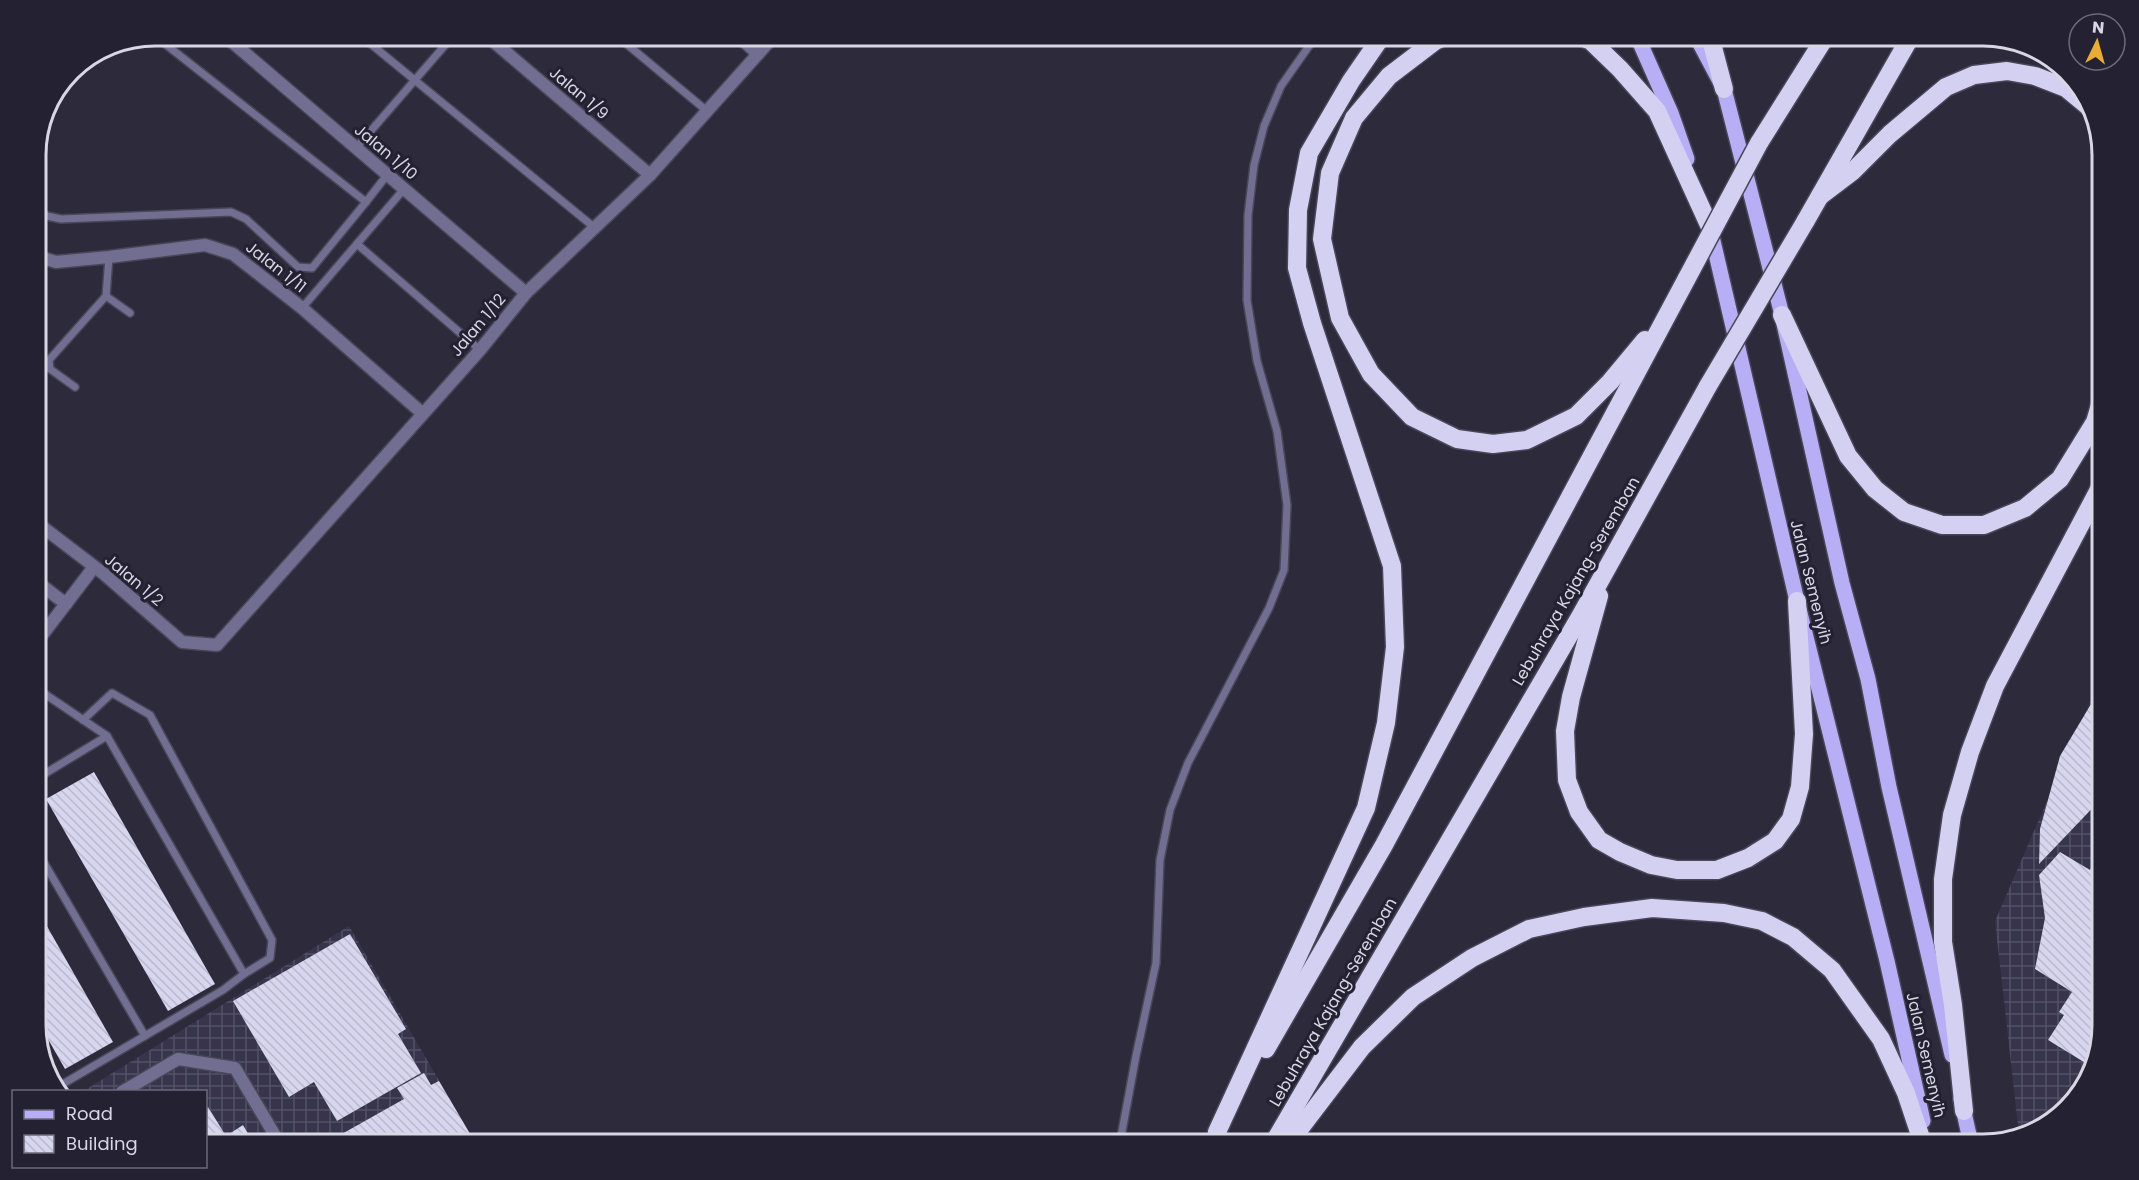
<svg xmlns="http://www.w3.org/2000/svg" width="2139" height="1180" font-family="Poppins,sans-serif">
  <defs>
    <pattern id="industrial-grid" width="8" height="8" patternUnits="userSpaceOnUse" patternTransform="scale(1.5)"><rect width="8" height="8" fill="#37344c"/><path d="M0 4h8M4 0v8" fill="none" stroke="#535166"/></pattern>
    <pattern id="building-back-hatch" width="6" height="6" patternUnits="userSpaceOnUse" patternTransform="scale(1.5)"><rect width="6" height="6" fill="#d8d6ee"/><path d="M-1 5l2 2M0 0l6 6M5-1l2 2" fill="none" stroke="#bab8cc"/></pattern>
  </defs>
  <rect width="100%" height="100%" fill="#2d2a3c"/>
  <g fill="url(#industrial-grid)">
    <polygon points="2103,672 2103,1025 2087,1084 2044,1128 2019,1135 1995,921"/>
    <polygon points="349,926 476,1144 206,1144 206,1092 82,1092"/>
  </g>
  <g fill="url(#building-back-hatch)">
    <polygon points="2103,684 2103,797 2039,864 2040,829 2060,756"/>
    <polygon points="94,772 215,984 168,1011 46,799"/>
    <polygon points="2103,849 2103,1025 2092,1067 2048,1040 2064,1015 2059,1012 2072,992 2035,969 2045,918 2039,875 2060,852 2090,870"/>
    <polygon points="36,907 113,1042 65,1069 36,1018"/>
    <polygon points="350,934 406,1029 398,1034 421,1073 337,1121 314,1082 289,1097 233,1001"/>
    <polygon points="424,1073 431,1085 439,1081 476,1144 324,1144 404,1099 397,1088"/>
    <polygon points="208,1107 226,1136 243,1125 254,1144 206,1144 206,1109"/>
    <polygon points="496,1138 499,1144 486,1144"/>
  </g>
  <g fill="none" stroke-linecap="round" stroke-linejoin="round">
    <g stroke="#484657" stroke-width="10">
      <g id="lane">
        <polyline points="361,36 595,228"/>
        <polyline points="617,36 707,111"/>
        <polyline points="356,148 453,36"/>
        <polyline points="366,202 387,175"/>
        <polyline points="36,207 47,216 61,219 231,212 246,219 298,267 312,268 366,202 155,36"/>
        <polyline points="357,244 480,350"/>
        <polyline points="106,296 130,313"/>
        <polyline points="302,308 404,189"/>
        <polyline points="75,387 50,369 49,360 106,296 109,257"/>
        <polyline points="36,688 107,736 244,974"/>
        <polyline points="36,779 107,736"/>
        <polyline points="36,849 145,1036"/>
        <polyline points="56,1088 223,990 244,974 270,958 272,940 150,715 112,693 83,720"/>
        <polyline points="1118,1144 1120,1142 1136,1056 1156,963 1160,860 1170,810 1188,763 1269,608 1284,570 1287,505 1277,431 1257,361 1247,300 1248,215 1254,165 1264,126 1281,86 1316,36"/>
      </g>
    </g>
    <g stroke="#484657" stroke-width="15">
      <g id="street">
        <polyline points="225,36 526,293"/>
        <polyline points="487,36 650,175"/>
        <polyline points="738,36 758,54"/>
        <polyline points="36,256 56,262 109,257 205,245 233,254 302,308 422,413"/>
        <polyline points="36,522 104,574 182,642 217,645 480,350 526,293 650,175 774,36"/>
        <polyline points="36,581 66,604"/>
        <polyline points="36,643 94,567"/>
        <polyline points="122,1092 178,1059 235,1068 280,1144"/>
      </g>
    </g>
    <g stroke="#484657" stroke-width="18">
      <g id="primary">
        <polyline points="1637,36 1671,113 1687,159"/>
        <polyline points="1696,36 1724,89 1782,315 1842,583 1868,679 1889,787 1952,1055"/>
        <polyline points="1710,228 1797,601 1887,961 1923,1121"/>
        <polyline points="1961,1099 1971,1144"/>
      </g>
    </g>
    <g stroke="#484657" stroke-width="21">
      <g id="highway">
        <polyline points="1446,36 1435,41 1389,76 1354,118 1330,173 1322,239 1340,318 1371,374 1412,417 1457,439 1493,444 1527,440 1576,416 1610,382 1645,340"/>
        <polyline points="1579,36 1591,41 1620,69 1657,111 1709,225"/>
        <polyline points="1710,36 1724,89"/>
        <polyline points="1759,143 1826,36"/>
        <polyline points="1820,196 1853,171 1890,134 1946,87 1974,75 2007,71 2035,76 2066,88 2089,107"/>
        <polyline points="1805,222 1911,36"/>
        <polyline points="1782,315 1848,456 1875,489 1904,512 1942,525 1984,525 2025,508 2060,479 2095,422 2103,395"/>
        <polyline points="1599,596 1571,697 1565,731 1567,780 1579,812 1599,840 1620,852 1651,865 1677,870 1717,870 1748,858 1775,841 1791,819 1800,787 1804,734 1797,601"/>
        <polyline points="1266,1049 1384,845 1687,278"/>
        <polyline points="1964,1111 1953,1005 1943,942 1943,879 1952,815 1970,752 1995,686 2103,482"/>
        <polyline points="1217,1132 1366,808 1386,723 1395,647 1392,566 1312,323 1297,268 1298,210 1309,153 1351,81 1382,36"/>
        <polyline points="1273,1144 1581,615 1708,386"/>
        <polyline points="1288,1144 1362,1047 1413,997 1472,958 1529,929 1584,917 1652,908 1724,913 1762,921 1793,937 1832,970 1881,1039 1906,1093 1923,1144"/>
      </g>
    </g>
    <use href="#lane" stroke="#726e91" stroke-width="7"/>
    <use href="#street" stroke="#726e91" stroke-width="12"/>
    <use href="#primary" stroke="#b7aef6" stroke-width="15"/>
    <use href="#highway" stroke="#d3d0f2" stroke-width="18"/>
    <g stroke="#484657" stroke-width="21" stroke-linecap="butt">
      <g id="highway-bridge">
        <polyline points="1687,278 1759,143"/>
        <polyline points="1708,386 1805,222"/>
      </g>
    </g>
    <use href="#highway-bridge" stroke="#d3d0f2" stroke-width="18"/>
  </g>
  <g text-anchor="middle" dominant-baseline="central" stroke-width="6" stroke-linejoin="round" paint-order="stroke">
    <g font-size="16" fill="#d8d7e3" stroke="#232132">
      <text transform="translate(579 93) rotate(40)">Jalan 1/9</text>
      <text transform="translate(386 152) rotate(40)">Jalan 1/10</text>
      <text transform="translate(276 267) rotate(38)">Jalan 1/11</text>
      <text transform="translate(478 325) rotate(-50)">Jalan 1/12</text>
      <text transform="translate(134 580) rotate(40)">Jalan 1/2</text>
      <text transform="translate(1576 581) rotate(-60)">Lebuhraya Kajang-Seremban</text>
      <text transform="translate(1811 582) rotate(76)">Jalan Semenyih</text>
      <text transform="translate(1333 1002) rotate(-60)">Lebuhraya Kajang-Seremban</text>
      <text transform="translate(1926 1055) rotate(77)">Jalan Semenyih</text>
    </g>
  </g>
  <path d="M0 0H2139V1180H0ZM155 46H1983A109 109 0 0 1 2092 155V1025A109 109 0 0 1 1983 1134H155A109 109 0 0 1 46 1025V155A109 109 0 0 1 155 46Z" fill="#232132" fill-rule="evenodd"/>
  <path fill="none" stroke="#d8d7e3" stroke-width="3" d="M155 46H1983A109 109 0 0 1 2092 155V1025A109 109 0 0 1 1983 1134H155A109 109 0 0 1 46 1025V155A109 109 0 0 1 155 46Z"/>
  <rect x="12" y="1090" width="195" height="78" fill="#232132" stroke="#6b6a79" stroke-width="1.5"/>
  <rect x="24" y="1110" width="30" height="9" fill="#b7aef6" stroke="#6b6a79" stroke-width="1.5"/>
  <text x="66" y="1120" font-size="18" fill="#d8d7e3">Road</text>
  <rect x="24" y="1135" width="30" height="18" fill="url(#building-back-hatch)" stroke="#6b6a79" stroke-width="1.5"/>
  <text x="66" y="1150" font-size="18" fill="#d8d7e3">Building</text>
  <g transform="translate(2097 42) rotate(5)"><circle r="28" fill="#232132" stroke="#6b6a79" stroke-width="1.5"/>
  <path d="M0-4.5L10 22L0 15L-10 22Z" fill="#e8ac37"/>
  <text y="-9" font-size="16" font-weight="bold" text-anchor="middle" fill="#d8d7e3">N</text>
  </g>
</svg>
